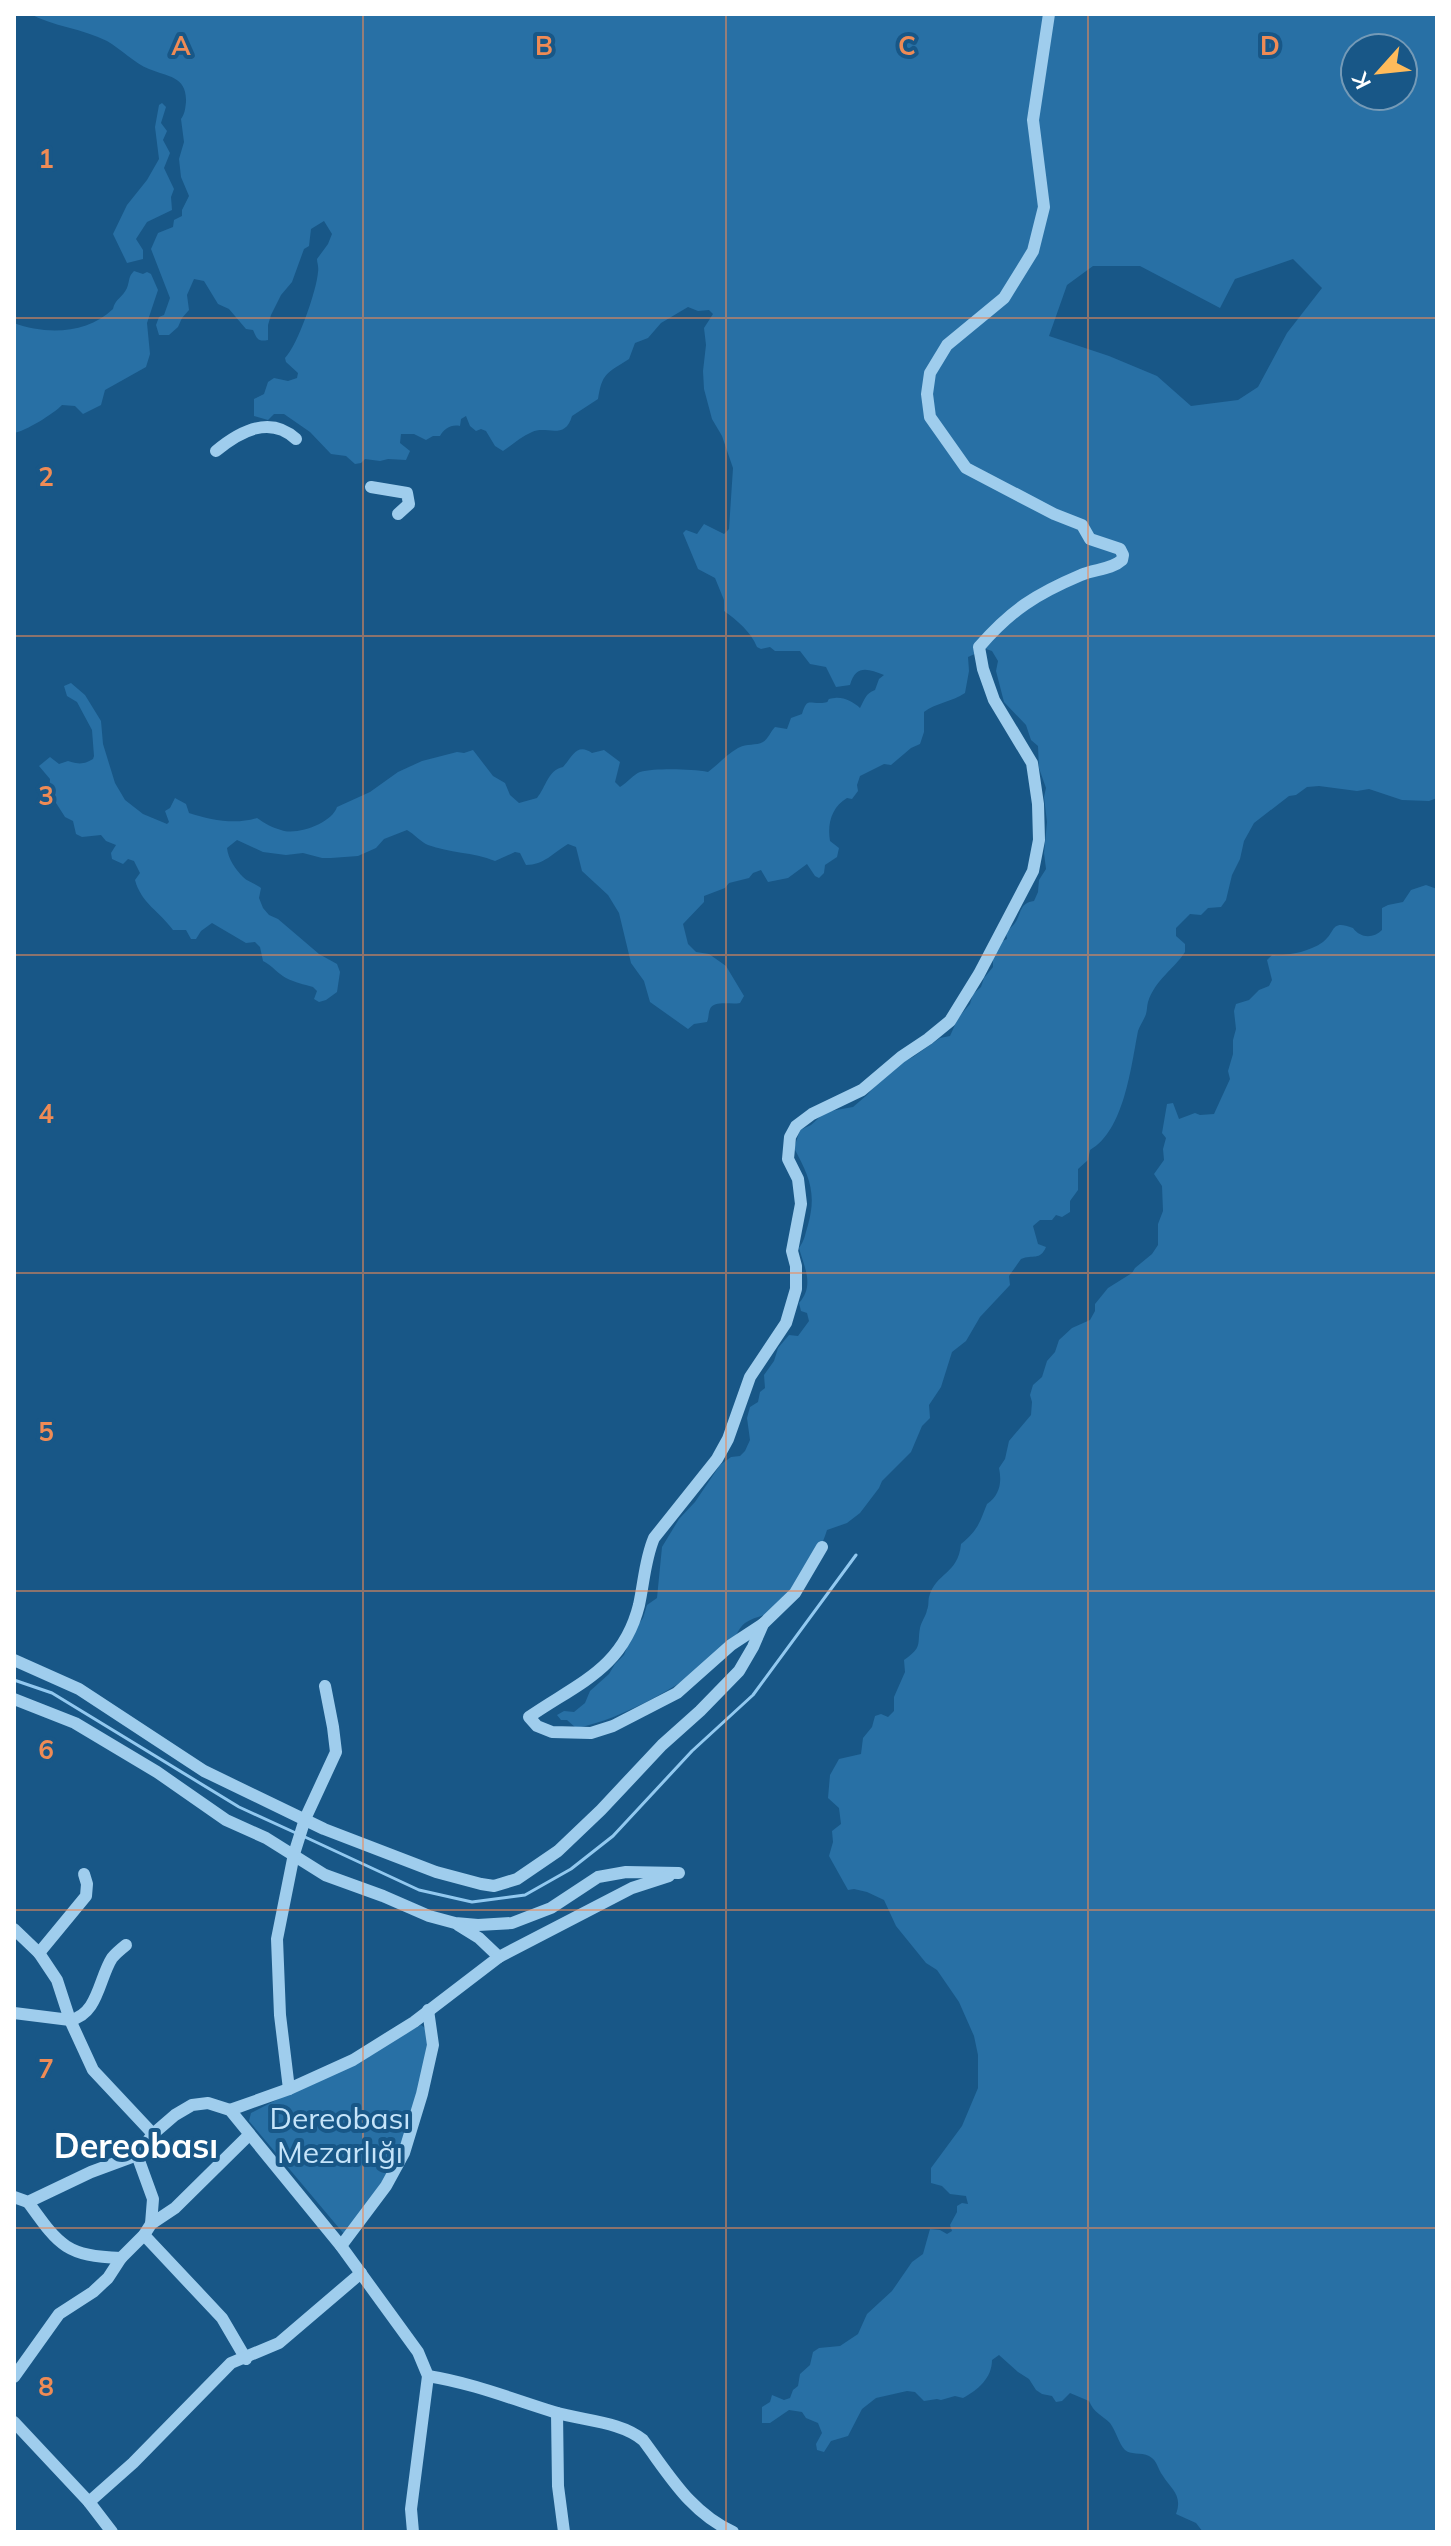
<svg xmlns="http://www.w3.org/2000/svg" width="1451" height="2546" font-family="Mulish,sans-serif">
  <rect width="100%" height="100%" fill="#185787"/>
  <g fill="#2870a5" fill-rule="evenodd">
    <path d="M30,14h1407v784l-8,3 -27,-1 -33,-11 -12,2 -38,-5 -12,1 -11,8 -7,1 -35,27 -10,18 -4,18 -8,16 -6,25 -5,7 -13,1 -7,7 -11,-1 -14,14v8l9,8v8c-11,17 -30,28 -37,50 -1,3 -1,9 -2,12 -2,6 -6,11 -8,17 -7,36 -14,100 -48,119l-2,10 -10,9v21l-8,11v11l-8,5 -6,-2 -4,5h-12l-7,6 5,18 8,3c-6,14 -13,7 -25,12l-12,17 1,9 -30,32 -14,24 -14,11 -11,35 -12,18 1,13 -8,8 -11,26 -29,29 -3,7 -19,25 -13,10 -20,7c-9,29 -29,63 -54,81 -8,5 -20,6 -28,12 -8,6 -10,18 -18,25 -35,32 -105,72 -151,80l-9,-8h-6l-4,-5 7,-4 10,1 11,-9 5,-12 19,-17 6,-10 9,-9 10,-25 9,-12 4,-13 10,-7 5,-51 17,-28 16,-17 25,-37 11,-8 9,-1 5,-5 5,-11 -3,-22 3,-11 8,-5 2,-10 5,-4 -1,-13 10,-14 4,-13 11,-13 9,1 11,-15 -2,-8 -6,-2 -2,-8c16,-18 5,-36 0,-55 6,-8 6,-14 9,-23 9,-32 1,-49 -14,-77l6,-18 11,-5 14,-13 28,-5 14,-12 25,-28 21,-10 27,-19 10,-2 8,-18 12,-14 3,-10 8,-7 3,-9 9,-11v-10l5,-14 9,-4 -1,-7c3,-3 7,-6 9,-9 7,-10 4,-20 19,-22l4,-9 1,-12 7,-11 -2,-16 3,-31 -3,-25 2,-9 -7,-20 -1,-22 -7,-6 -5,-15 -22,-23 -8,-31 2,-10 -6,-10 -6,-2 -18,8 1,14 -4,22c-13,9 -30,10 -41,19v20l-4,12 -9,4 -20,17 -7,-1 -24,12 -3,9 1,6 -6,8 -5,-1c-15,9 -20,25 -17,43l9,7 -2,9 -12,8 -1,8 -5,5 -4,-2 -8,-12 -19,14 -20,4 -7,-12 -8,3 -4,5 -20,5 -4,5 -21,8v6l-21,22 5,20 8,8 13,2 17,12 18,30 -4,7c-9,2 -26,-3 -30,6 -2,4 -1,9 -3,13l-13,2 -6,5 -38,-27 -6,-21 -13,-18 -12,-50 -11,-18 -26,-24 -6,-24 -8,-3c-15,9 -24,21 -42,21l-6,-12 -5,-1 -20,9c-22,-9 -46,-8 -67,-16 -7,-3 -14,-11 -21,-15l-23,9 -8,9 -18,8 -27,2h-9l-19,-5 -17,2 -23,-3 -26,-12 -10,8c1,11 9,22 16,29 5,5 12,6 18,11l-2,10 4,10 6,7 9,4 41,35 18,10 3,8 -3,20 -11,8 -7,2 -5,-3 3,-8 -4,-4c-10,-3 -17,-4 -27,-9 -8,-4 -13,-12 -23,-17l-3,-14 -5,-5 -9,1 -34,-20 -11,8 -5,8h-5l-5,-9h-13c-13,-18 -32,-27 -38,-50l5,-7 -6,-12 -6,-2 -5,5 -11,-5 -1,-6 5,-8 -10,-4 -5,-6 -19,2 -6,-3 -3,-13 -8,-4 -16,-25 1,-13 -11,-13 11,-9 9,7 9,-3c10,3 15,4 25,-2l1,-3 -2,-26 -15,-28 -10,-6 -3,-10 7,-3 14,12 16,26 2,23 12,39 10,17 18,14 24,10 2,-2 -4,-11 5,-3 5,-10 11,6 3,9c22,7 46,12 68,5 7,5 16,10 24,12 16,6 51,-7 56,-23l33,-15 28,-20 24,-11 35,-9 7,1 9,-3 20,26 12,7 5,12 9,8 18,-5c9,-11 11,-28 26,-31 9,-10 14,-25 29,-14l12,-3 16,12 -5,20 5,5c7,-4 14,-13 20,-15 16,-4 51,-3 68,0 11,-8 19,-18 30,-24 9,-5 18,-2 25,-6 5,-3 8,-11 12,-15l12,2 4,-11 11,-4c5,-17 7,-10 20,-11 12,-1 0,-4 13,-5 9,-1 18,4 25,10 5,-9 5,-14 15,-18l4,-11 5,-4c-16,-6 -28,-11 -34,10l-14,2 -10,-20 -16,-3 -10,-13h-25l-5,-4 -9,2 -4,-2c-6,-15 -20,-27 -33,-36v-11l-9,-22 -17,-9 -15,-36 3,-3 11,4 7,-10 20,10 5,-5 4,-61 -11,-32 -10,-17 -8,-30 -1,-18 3,-26 -2,-17 9,-14 -4,-4 -11,1 -10,-4 -27,16 -13,15 -13,5 -6,16c-22,14 -27,14 -31,40l-26,17c-7,25 -26,9 -40,16 -11,5 -19,12 -29,19l-8,-5 -9,-15 -5,-2 -5,2 -6,-5 -4,-10 -5,3 -1,7c-9,-2 -16,3 -20,10h-7l-7,4 -12,-6h-13l-1,9 10,8 -4,9 -18,-1 -8,2 -15,-2 -4,4 -6,1 -9,-8 -15,-2 -21,-22 -26,-18h-10l-6,6 -14,-4v-17l10,-5 4,-12 6,-4 14,3 9,-3 1,-5 -12,-11 -1,-4c13,-13 32,-69 33,-86 1,-5 -1,-9 -1,-13l11,-15 4,-10 -8,-13 -13,8 -2,17 -5,3 -12,33 -11,13 -10,20 -3,10v15c-10,2 -11,-1 -15,-10l-7,-1 -17,-20 -11,-5 -14,-23 -10,-2 -7,16 2,15 -7,8 -4,9 -9,8h-10l-3,-10 3,-8 5,-2 6,-17 -19,-49 7,-16 15,-6 1,-7 8,-4v-6l7,-14 -8,-19 -2,-18 5,-17 -3,-23c4,-6 4,-9 5,-17 1,-26 -18,-25 -37,-33 -15,-6 -28,-20 -42,-28 -23,-12 -55,-15 -77,-27zM1355,48h48v48h-48zM1293,259l29,29 -35,45 -29,54 -20,13 -47,6 -34,-30 -48,-20 -60,-20 18,-51 26,-19h47l80,42 15,-29z"/>
    <polygon points="162,103 166,107 161,123 167,131 163,140 170,153 164,168 174,189 171,197 172,210 147,222 136,239 143,250 143,259 127,263 113,234 127,205 147,180 159,159 155,127 159,105"/>
    <path d="M134,271l9,3 4,-2 4,2 7,16 -11,33 3,31 -4,13 -41,23 -4,15 -18,9 -8,-8 -13,-1c-7,8 -38,27 -48,28v-110c32,12 73,11 99,-14 2,-10 10,-12 14,-21 3,-8 1,-11 7,-17z"/>
    <path d="M1426,885l11,4v1643h-234l-7,-9 -20,-9c7,-19 -5,-25 -13,-38 -6,-8 -5,-15 -14,-20 -8,-4 -19,-1 -24,-6 -6,-6 -9,-19 -15,-27 -8,-8 -16,-10 -21,-22l-19,-8 -8,8 -6,1 -4,-6 -10,-2 -6,-4 -7,-11 -11,-7 -19,-17 -7,5c0,18 -14,30 -29,38l-8,-2 -14,4 -4,-1 -13,2 -9,-9 -8,-1 -31,7 -14,11 -14,27 -17,5 -7,11 -7,-2 -1,-6 6,-11 -4,-10 -12,-5 -4,-6 -13,-2 -19,13h-8v-16l8,-5 2,-7 12,5 6,-2 3,-8 5,-4 2,-12 10,-9 3,-13 6,-4 21,-2 18,-12 9,-20 25,-23 20,-29 11,-8 7,-25 10,1 7,4 5,-3 -2,-6 7,-13v-6l5,-3 6,1 -2,-8 -16,-2 -8,-8 -11,-3v-15l31,-42 16,-38v-33l-4,-19 -15,-34 -22,-32 -11,-7 -30,-37 -12,-26 -17,-8 -13,-3 -6,1 -19,-34 4,-14 -1,-11 9,-7 -2,-16 -11,-10 2,-23 9,-16 22,-5 2,-16 9,-11 3,-11 6,-2 7,3 6,-6v-14l11,-25 -1,-12c19,-13 13,-16 16,-32 1,-6 6,-12 7,-18 2,-4 1,-9 2,-13 7,-25 29,-22 32,-53 17,-14 18,-20 26,-40 13,-9 15,-22 12,-36l6,-9 4,-18 22,-26 1,-13 -2,-7 3,-10 9,-8 5,-16 8,-9 4,-12 13,-12 18,-8 5,-9v-7l13,-16 24,-15 3,-5 17,-14 6,-9v-21l5,-13 -1,-25 -8,-12 10,-14 -1,-11 3,-11 -4,-5 5,-29 6,-1 6,16 16,-6 5,2 14,-1 16,-35 -2,-8 5,-17v-14l3,-11 -2,-18 2,-7 13,-4 10,-10 10,-4 3,-6 -5,-20 5,-5c16,1 37,-3 51,-13 13,-10 7,-23 30,-14 7,10 20,11 29,2v-22l6,-3 15,-3 8,-12z"/>
    <path d="M421,2025l8,6c-5,54 -22,112 -51,159 -9,16 -23,30 -34,44l-95,-113 2,-8z"/>
  </g>
  <g fill="none" stroke-linecap="round" stroke-linejoin="round">
    <g stroke="#92c9f0" stroke-width="3">
      <polyline points="14,1680 52,1693 239,1807 298,1834"/>
      <polyline points="305,1837 419,1890 472,1902 525,1895 571,1869 613,1836 692,1751 753,1695 856,1555"/>
    </g>
    <g stroke="#9fcded" stroke-width="12">
      <path d="M216,451c24,-20 54,-36 80,-12"/>
      <polyline points="371,487 407,493 409,504 398,514"/>
      <path d="M763,1624l-32,21 -54,48 -64,33 -22,7 -39,-1 -15,-6 -8,-9c49,-34 94,-48 110,-112 5,-23 6,-46 15,-67l63,-79 11,-20 22,-62 36,-54 10,-34v-23l-4,-15 9,-47 -3,-25 -10,-20 2,-22 6,-11 16,-12 50,-24 39,-33 27,-18 22,-18 29,-47 54,-103 6,-31 -1,-36 -6,-41 -38,-63 -11,-31 -4,-22c32,-37 57,-53 102,-72 13,-6 30,-5 41,-15l1,-5 -3,-6 -30,-10 -8,-14 -28,-11 -88,-46 -36,-51 -3,-23 3,-21 17,-28 57,-47 29,-47 11,-44 -11,-87 16,-106"/>
      <polyline points="14,1660 79,1689 204,1771 324,1829 436,1872 481,1884 494,1886 517,1879 558,1851 601,1810 662,1745 700,1711 739,1671 753,1647 763,1624 795,1593 822,1547"/>
      <polyline points="14,1699 75,1723 157,1772 226,1820 266,1838 325,1875 383,1896 429,1916 455,1923 478,1925 512,1923 551,1908 598,1877 626,1872 679,1873"/>
      <polyline points="458,1925 479,1938 499,1957"/>
      <polyline points="14,1929 39,1953 57,1980 70,2020 93,2070 153,2134"/>
      <polyline points="39,1953 86,1896 87,1884 84,1874"/>
      <path d="M14,2013l56,7c28,-5 29,-42 42,-62 4,-5 9,-9 14,-13"/>
      <polyline points="289,2089 280,2015 277,1939 294,1854 305,1819 336,1752 333,1727 325,1686"/>
      <polyline points="230,2110 289,2089 353,2060 414,2022 499,1957 632,1888 669,1876"/>
      <polyline points="137,2155 153,2199 151,2224"/>
      <polyline points="14,2197 28,2202 91,2172 137,2155 153,2134 175,2115 192,2105 208,2103 230,2110 341,2246 418,2352 428,2376 411,2509 413,2532"/>
      <path d="M28,2202c31,43 37,54 93,56"/>
      <polyline points="144,2235 222,2318 246,2359"/>
      <polyline points="341,2246 386,2186 404,2153 422,2094 433,2045 428,2010"/>
      <path d="M428,2376c44,7 84,23 126,36 29,9 66,9 89,28 27,36 47,72 90,92"/>
      <polyline points="14,2377 59,2314 93,2292 108,2278 121,2258 144,2235 151,2224 175,2208 249,2135"/>
      <polyline points="557,2413 558,2486 564,2532"/>
      <polyline points="14,2422 89,2502 112,2532"/>
      <polyline points="89,2502 133,2463 231,2363 279,2343 361,2273"/>
    </g>
  </g>
  <path fill="none" stroke="#ef8b55" stroke-width="2" stroke-opacity="0.55" d="M363,14v2518M726,14v2518M1088,14v2518M14,318h1423M14,636h1423M14,955h1423M14,1273h1423M14,1591h1423M14,1910h1423M14,2228h1423"/>
  <g text-anchor="middle" dominant-baseline="central" stroke-width="8" stroke-linejoin="round" paint-order="stroke">
    <g font-size="30" fill="#c5e4fa" stroke="#185787">
      <text x="340" y="2118">Dereobası<tspan x="340" dy="34">Mezarlığı</tspan></text>
    </g>
    <g font-size="34" font-weight="bold" fill="#fff" stroke="#185787">
      <text x="136" y="2145">Dereobası</text>
    </g>
  </g>
  <g font-size="26" text-anchor="middle" font-weight="bold" fill="#ef8b55" stroke="#185787" stroke-width="8" stroke-linejoin="round" paint-order="stroke">
    <text x="181" y="55">A</text>
    <text x="544" y="55">B</text>
    <text x="907" y="55">C</text>
    <text x="1270" y="55">D</text>
    <text x="46" y="168">1</text>
    <text x="46" y="486">2</text>
    <text x="46" y="805">3</text>
    <text x="46" y="1123">4</text>
    <text x="46" y="1441">5</text>
    <text x="46" y="1759">6</text>
    <text x="46" y="2078">7</text>
    <text x="46" y="2396">8</text>
  </g>
  <rect width="1451" height="2546" fill="none" stroke="#ffffff" stroke-width="32"/>
  <g transform="translate(1379 72) rotate(243)"><circle r="38" fill="#185787" stroke="#749ab7" stroke-width="2"/>
  <path d="M0-6L14 30L0 20L-14 30Z" fill="#ffbb5b"/>
  <text y="-12" font-size="22" font-weight="bold" text-anchor="middle" fill="#ffffff">K</text>
  </g>
</svg>
